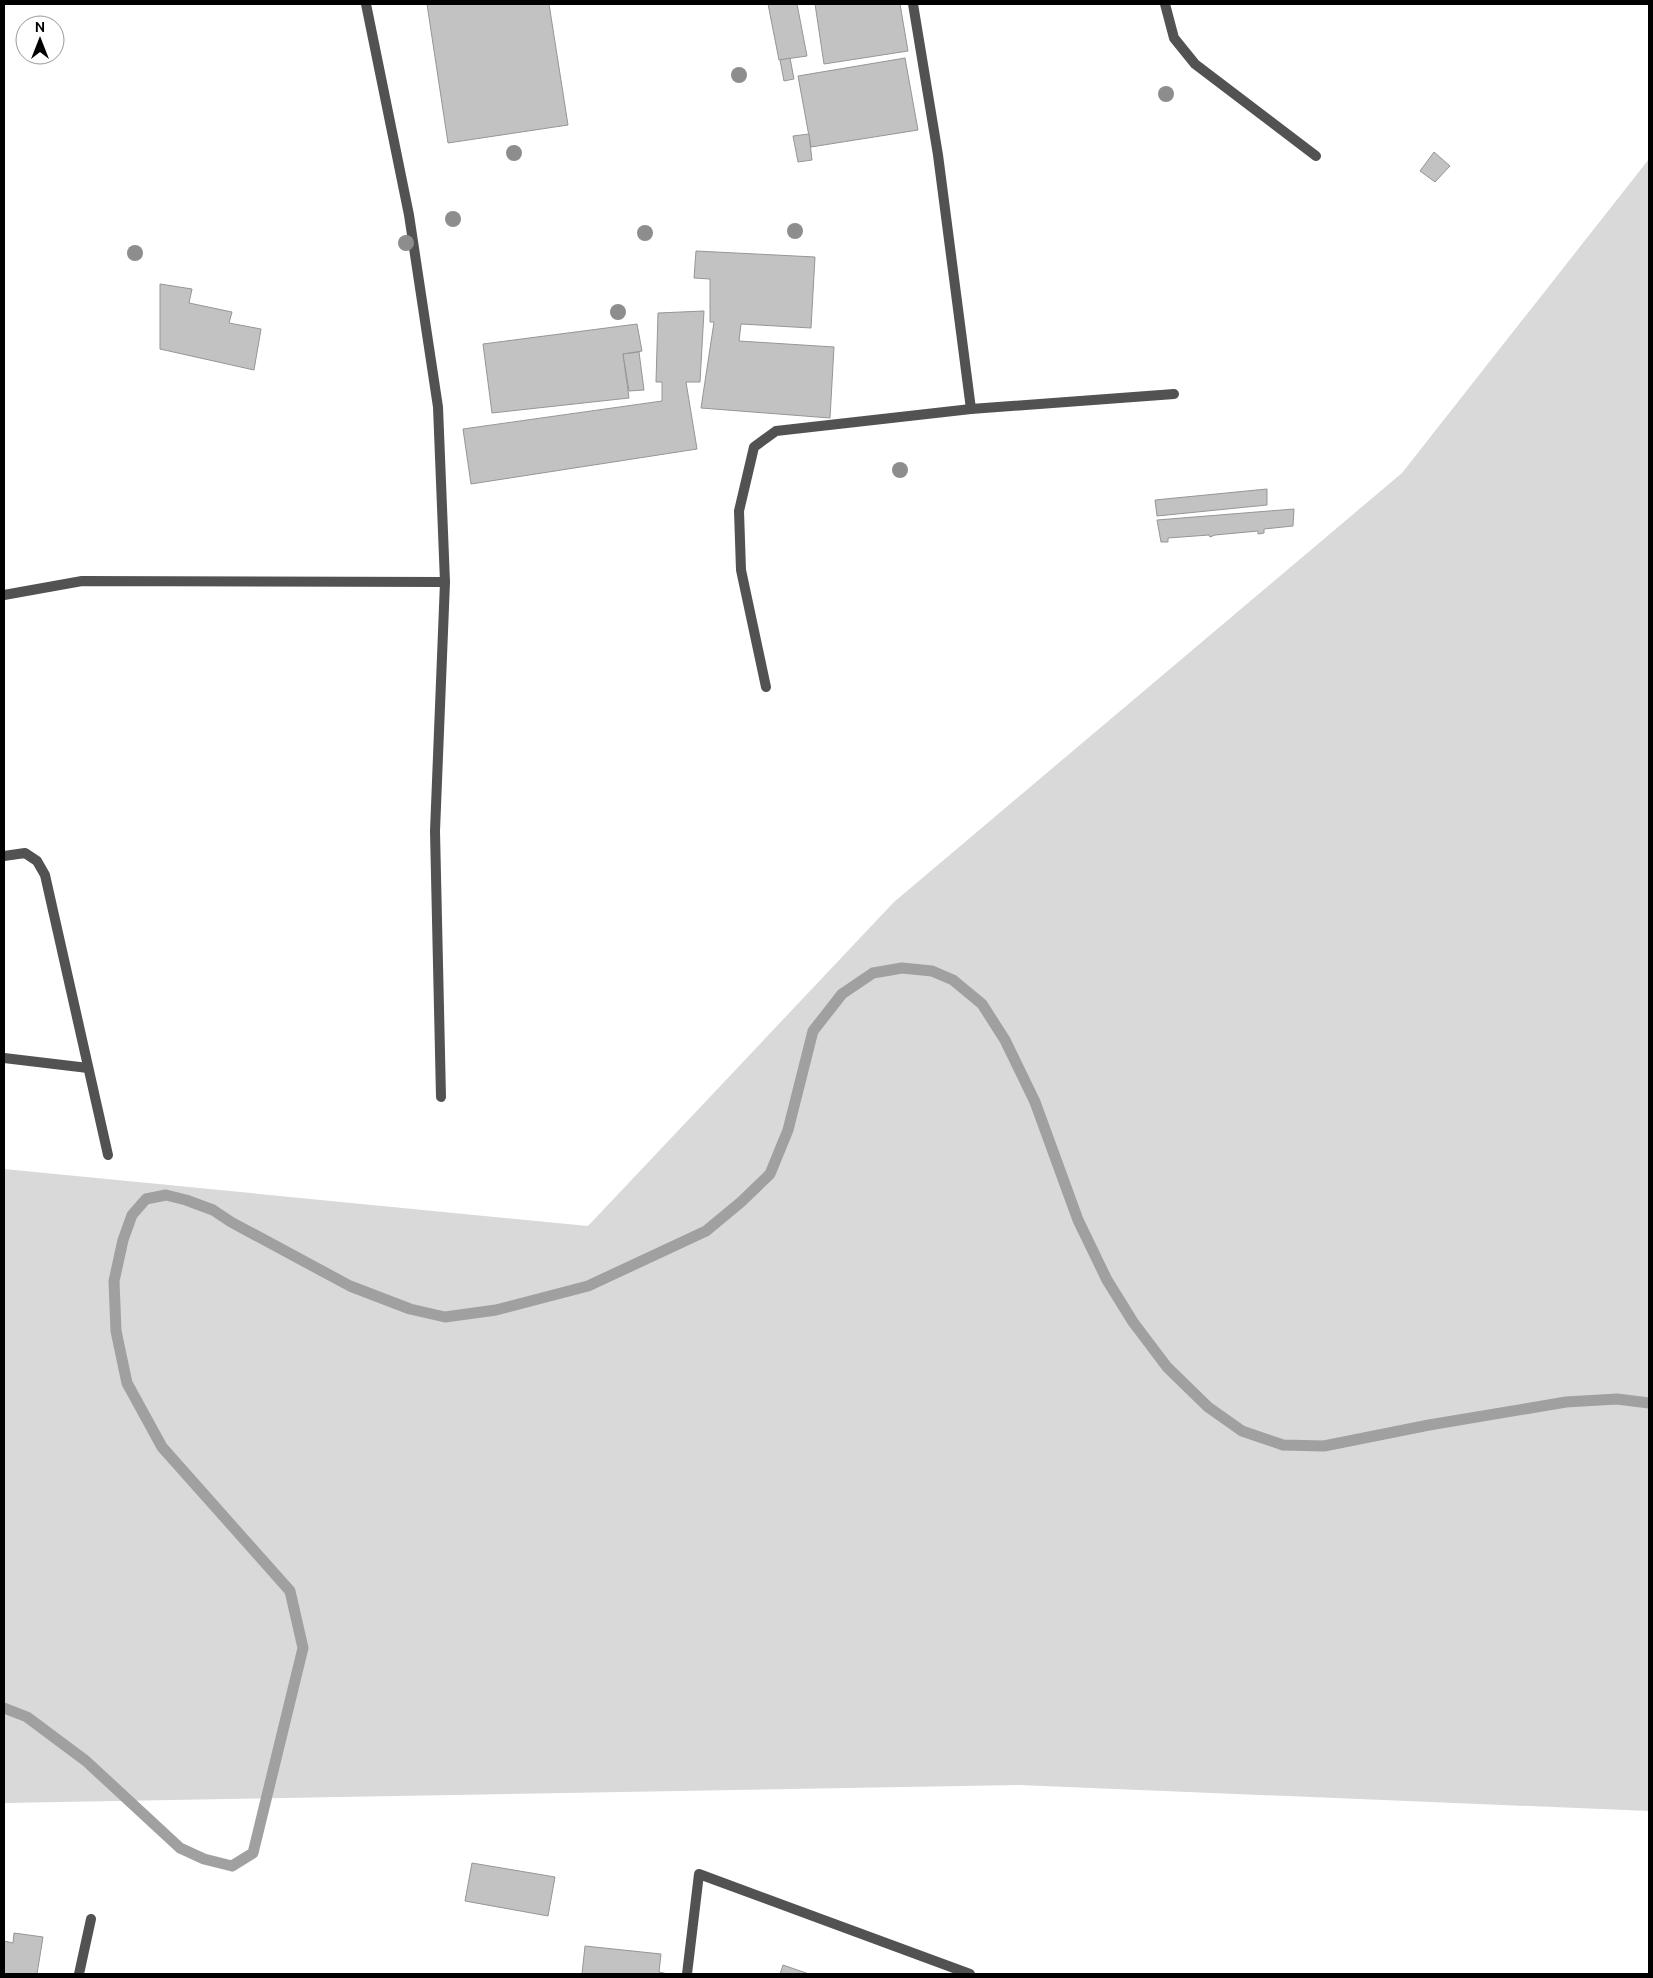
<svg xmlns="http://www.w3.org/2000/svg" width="1653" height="1978" font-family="Ubuntu,sans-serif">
  <rect width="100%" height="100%" fill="#fff"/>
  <polygon fill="#d9d9d9" points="1649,159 1649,1811 1019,1785 4,1803 4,1169 588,1226 894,902 1402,473"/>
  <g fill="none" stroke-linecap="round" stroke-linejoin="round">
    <polyline stroke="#a0a0a0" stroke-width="11" points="4,1708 27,1717 86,1761 180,1848 204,1859 232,1866 253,1853 303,1648 290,1591 162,1447 127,1383 116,1331 114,1281 123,1240 132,1215 146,1199 166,1195 186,1200 213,1210 231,1222 350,1286 410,1309 445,1317 496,1310 588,1286 706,1231 741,1202 770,1174 788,1130 813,1031 842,994 873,973 902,968 932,971 953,980 982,1004 1005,1040 1035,1102 1078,1220 1107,1280 1133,1322 1167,1367 1208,1407 1242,1431 1283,1445 1324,1446 1429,1425 1566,1402 1617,1399 1649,1403"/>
  </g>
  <g fill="#c2c2c2" stroke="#969696">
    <polygon points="427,4 549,4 568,125 448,143"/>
    <polygon points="768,4 797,4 807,56 779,60"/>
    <polygon points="815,4 900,4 908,51 824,64"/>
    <polygon points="790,58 794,79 784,81 780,60"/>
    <polygon points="905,58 918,130 811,147 798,76"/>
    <polygon points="809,134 812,160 798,162 793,136"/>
    <polygon points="1434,152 1450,166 1435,182 1420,171"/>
    <polygon points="696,251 815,257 811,328 741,324 739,341 834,347 830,418 701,408 714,322 710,322 710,279 694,278"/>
    <polygon points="160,284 192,289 189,303 232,312 229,323 261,329 254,370 160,349"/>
    <polygon points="704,311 700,382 686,382 697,449 471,484 463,429 662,401 662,382 656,382 658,313"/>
    <polygon points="637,324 642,351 623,354 629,398 492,413 483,344"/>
    <polygon points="639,352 644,390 629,391 623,354"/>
    <polygon points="1267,489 1267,505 1157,516 1155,500"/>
    <polygon points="1294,509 1293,526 1264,529 1264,533 1258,534 1258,531 1215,535 1210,537 1209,535 1168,538 1168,542 1161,542 1157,520"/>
    <polygon points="472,1863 555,1877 548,1916 465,1901"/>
    <polygon points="14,1933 43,1937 37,1974 4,1974 4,1941 13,1943"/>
    <polygon points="585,1946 661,1954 659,1972 668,1974 582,1974"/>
    <polygon points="783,1965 809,1974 780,1974"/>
  </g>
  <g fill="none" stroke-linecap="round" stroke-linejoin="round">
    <g stroke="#525252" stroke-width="10">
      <polyline points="366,4 409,215 438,407 445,582 435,831 441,1097"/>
      <polyline points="913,4 938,155 971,409"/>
      <polyline points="1165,4 1174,38 1195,64 1316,156"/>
      <polyline points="4,595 82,581 445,582"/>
      <polyline points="766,687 741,570 739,511 754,447 776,431 971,409 1174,394"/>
      <polyline points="4,856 25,853 37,861 45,875 108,1155"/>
      <polyline points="4,1058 88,1068"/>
      <polyline points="79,1974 91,1919"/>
      <polyline points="687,1974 699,1874 970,1974"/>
    </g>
  </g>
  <g fill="#8d8d8d">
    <circle cx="739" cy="75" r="8"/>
    <circle cx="1166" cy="94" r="8"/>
    <circle cx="514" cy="153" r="8"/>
    <circle cx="453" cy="219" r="8"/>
    <circle cx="795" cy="231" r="8"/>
    <circle cx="645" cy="233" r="8"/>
    <circle cx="406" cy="243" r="8"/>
    <circle cx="135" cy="253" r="8"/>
    <circle cx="618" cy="312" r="8"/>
    <circle cx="900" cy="470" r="8"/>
  </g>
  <rect width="1653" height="1978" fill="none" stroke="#000000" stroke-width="10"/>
  <g transform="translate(40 40)"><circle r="24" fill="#ffffff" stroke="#999999"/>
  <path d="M0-4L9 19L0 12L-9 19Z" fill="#000000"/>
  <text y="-8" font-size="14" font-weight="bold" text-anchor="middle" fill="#000000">N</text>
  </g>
</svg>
